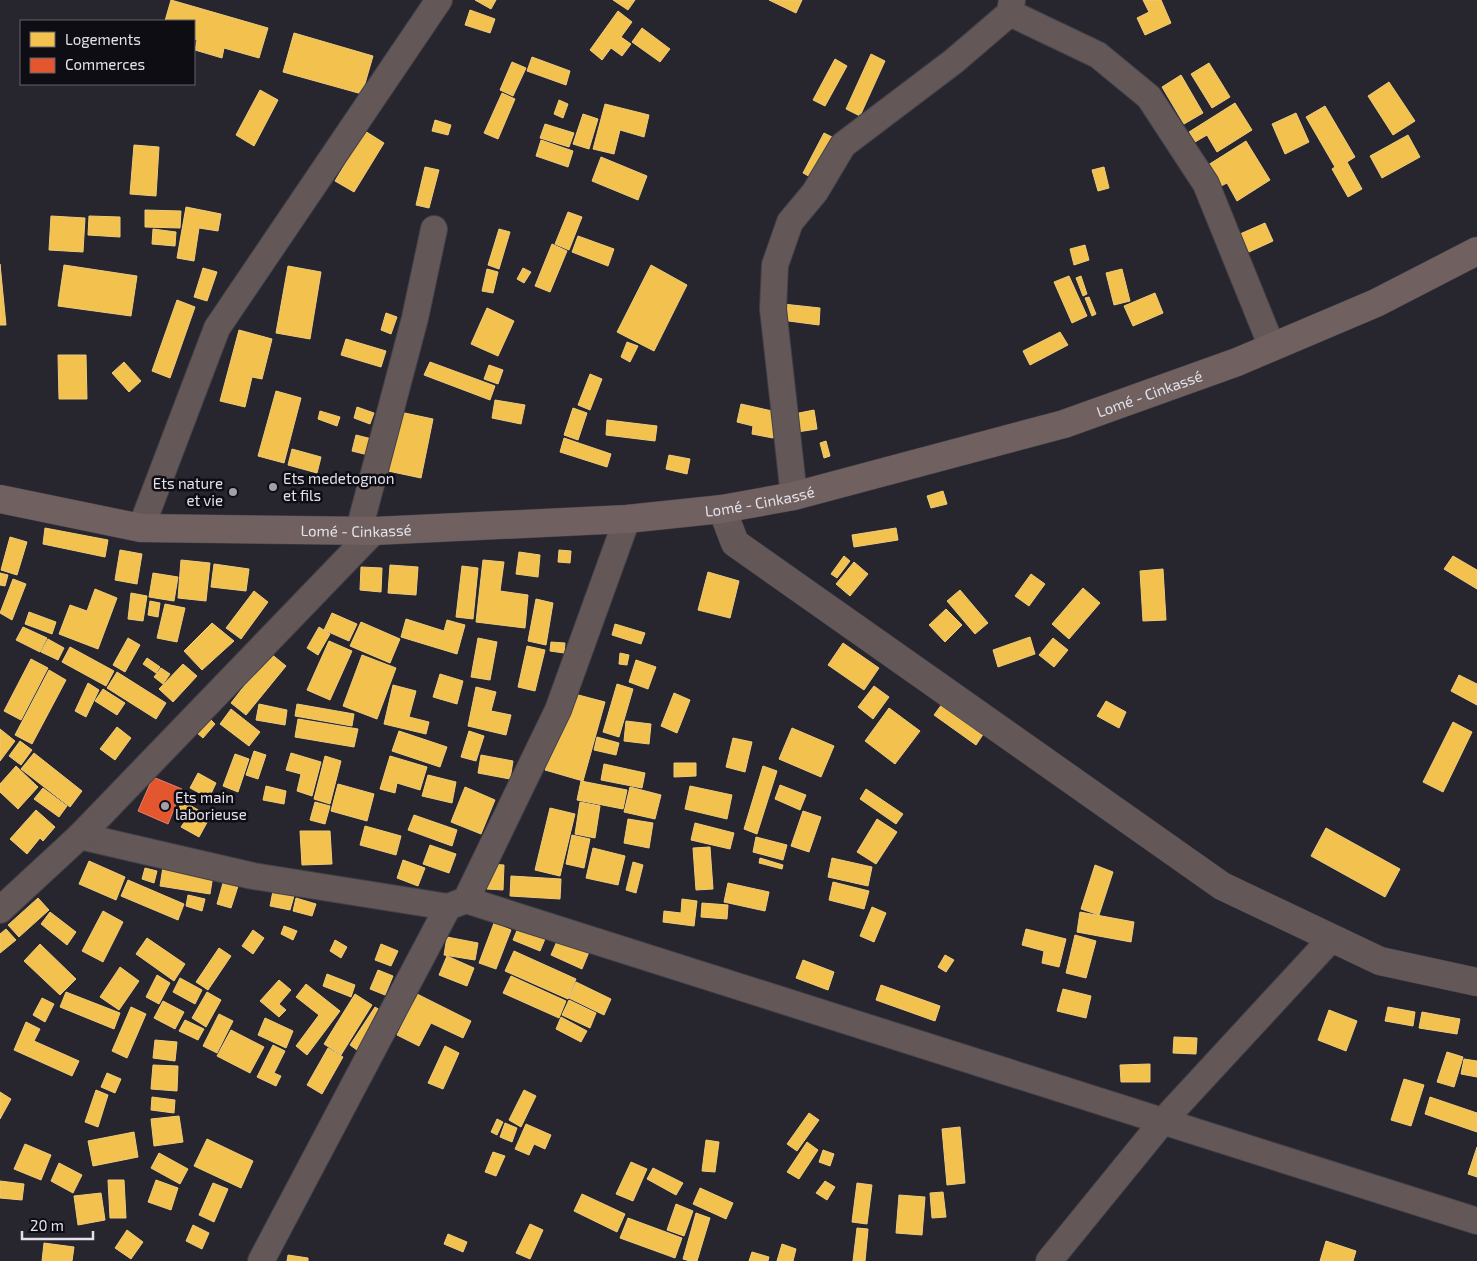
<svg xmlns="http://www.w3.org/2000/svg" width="1477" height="1261" font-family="'Exo 2',sans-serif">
  <rect width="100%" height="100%" fill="#27262e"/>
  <g fill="#f2c14e" stroke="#eecb7d">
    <polygon points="171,0 268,28 259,58 224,48 222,58 195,50 197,40 194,39 194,21 165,21"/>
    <polygon points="475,0 496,0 491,9"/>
    <polygon points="613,0 635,0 628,10"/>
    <polygon points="769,0 802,0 796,13"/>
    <polygon points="1143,0 1161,0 1171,23 1145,35 1137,18 1149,12"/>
    <polygon points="470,10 495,19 490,33 465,25"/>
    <polygon points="618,11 632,22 621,37 631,44 622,56 611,48 602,60 590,50"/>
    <polygon points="642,28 670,49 660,62 632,42"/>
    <polygon points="294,33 373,56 362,94 283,72"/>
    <polygon points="871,54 885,61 860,116 846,109"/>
    <polygon points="532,57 570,71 566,85 527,71"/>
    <polygon points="835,59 847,66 825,106 813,100"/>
    <polygon points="512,62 526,68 513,96 500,90"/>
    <polygon points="1209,63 1230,97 1212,108 1191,74"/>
    <polygon points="1181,75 1203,113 1184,124 1162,87"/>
    <polygon points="1389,82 1415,121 1393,135 1368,96"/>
    <polygon points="260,90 278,100 254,146 236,135"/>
    <polygon points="502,93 515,99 498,139 484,133"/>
    <polygon points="559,100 568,104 563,118 554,114"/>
    <polygon points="1235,103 1252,130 1217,152 1207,135 1195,142 1189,132"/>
    <polygon points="605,104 649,115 644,137 620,130 614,154 593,149"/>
    <polygon points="1325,106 1355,157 1347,162 1362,189 1348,197 1332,169 1335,167 1306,117"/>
    <polygon points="1296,113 1309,142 1285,154 1272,124"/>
    <polygon points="583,114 598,119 589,149 573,144"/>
    <polygon points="435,120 451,125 448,135 432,131"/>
    <polygon points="545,124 574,133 569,147 540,138"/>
    <polygon points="365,131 384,143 354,192 335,181"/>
    <polygon points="824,133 838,140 816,180 803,173"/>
    <polygon points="1408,135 1420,157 1382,178 1370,156"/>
    <polygon points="541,140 573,151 568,167 536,156"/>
    <polygon points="1246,141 1270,180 1237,201 1227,183 1221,186 1208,165"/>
    <polygon points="134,145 159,147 156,196 130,194"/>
    <polygon points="601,157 647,176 638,200 592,181"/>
    <polygon points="425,167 439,170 429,208 416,205"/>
    <polygon points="1104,167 1109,188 1098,191 1092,170"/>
    <polygon points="186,207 221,214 218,231 199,228 194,261 177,258"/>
    <polygon points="145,210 181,211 180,228 145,227"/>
    <polygon points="568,212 582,217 569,250 555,244"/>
    <polygon points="51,216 85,218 83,252 49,250"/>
    <polygon points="89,216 120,217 120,237 88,235"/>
    <polygon points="1265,223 1273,241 1249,252 1240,234"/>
    <polygon points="153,229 176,232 175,246 152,244"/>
    <polygon points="499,229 510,232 499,269 488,265"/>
    <polygon points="578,236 614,249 608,266 572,252"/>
    <polygon points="552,244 567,251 550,292 535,286"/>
    <polygon points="1085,245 1089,260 1074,265 1070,249"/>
    <polygon points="0,264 6,325 0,325"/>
    <polygon points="64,265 137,276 131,316 58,306"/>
    <polygon points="651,265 687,285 654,351 617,332"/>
    <polygon points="288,266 321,272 310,339 276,333"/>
    <polygon points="203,268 217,272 207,301 194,297"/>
    <polygon points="523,268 531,272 524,283 517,279"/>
    <polygon points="487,269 498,272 493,293 482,291"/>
    <polygon points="1122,269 1130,301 1114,305 1106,273"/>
    <polygon points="1069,276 1087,316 1072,323 1054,282"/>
    <polygon points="1081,276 1087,294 1083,296 1076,278"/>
    <polygon points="1155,293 1163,313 1133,326 1124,306"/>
    <polygon points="1089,297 1096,314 1092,316 1085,298"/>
    <polygon points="177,300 195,307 170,378 152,371"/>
    <polygon points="783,304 820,308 819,325 781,320"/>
    <polygon points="487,308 514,321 498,356 471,344"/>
    <polygon points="386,313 397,317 391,334 381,330"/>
    <polygon points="239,330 272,339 262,379 252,377 245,407 220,401"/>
    <polygon points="1060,332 1068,345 1030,365 1023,351"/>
    <polygon points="346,339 386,351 381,367 341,355"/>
    <polygon points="627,342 638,346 630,362 621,357"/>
    <polygon points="58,355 86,355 87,399 59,399"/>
    <polygon points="124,362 141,381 129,392 112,373"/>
    <polygon points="430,362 495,386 490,400 424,375"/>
    <polygon points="489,365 503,370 498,384 484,379"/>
    <polygon points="590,374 602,379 590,410 578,405"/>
    <polygon points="276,391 301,398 284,463 258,456"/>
    <polygon points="495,400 525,405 521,424 492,418"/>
    <polygon points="741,404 781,413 773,438 752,434 753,426 737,422"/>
    <polygon points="357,407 374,413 370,424 354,418"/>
    <polygon points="573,408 587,413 578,440 564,435"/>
    <polygon points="814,410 817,429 797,432 794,414"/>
    <polygon points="320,411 340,417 337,426 318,419"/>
    <polygon points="400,412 433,419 421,478 388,471"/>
    <polygon points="607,420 657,426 655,441 606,435"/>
    <polygon points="356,435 376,440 372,456 352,451"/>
    <polygon points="564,438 611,454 607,467 560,452"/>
    <polygon points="826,441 830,456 824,458 820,443"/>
    <polygon points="292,449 321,457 317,473 288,465"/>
    <polygon points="669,455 690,459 687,474 666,469"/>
    <polygon points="943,491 947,504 931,508 927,496"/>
    <polygon points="45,528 108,540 105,557 43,544"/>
    <polygon points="896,528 898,540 854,547 852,535"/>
    <polygon points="10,537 27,542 17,575 1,570"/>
    <polygon points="120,550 142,554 137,584 115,580"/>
    <polygon points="559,550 571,551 570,563 558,562"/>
    <polygon points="519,552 540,555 538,577 516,574"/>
    <polygon points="844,556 850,561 837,578 831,574"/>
    <polygon points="1453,556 1477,570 1477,589 1444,569"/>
    <polygon points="181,560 210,563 206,601 178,598"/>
    <polygon points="483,560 504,562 500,591 528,595 525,628 476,622"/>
    <polygon points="854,562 868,574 850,596 836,584"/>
    <polygon points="214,564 249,569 246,591 211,587"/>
    <polygon points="390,565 418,567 416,595 388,593"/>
    <polygon points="462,566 478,568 473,619 456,617"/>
    <polygon points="361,567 382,568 381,592 360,590"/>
    <polygon points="1163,569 1166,620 1143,621 1140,571"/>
    <polygon points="708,572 739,581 730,618 698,610"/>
    <polygon points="0,573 8,575 5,586 0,585"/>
    <polygon points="153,573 178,577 174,601 149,597"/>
    <polygon points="1031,574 1045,584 1029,606 1015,596"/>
    <polygon points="13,579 26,584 12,620 0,613"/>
    <polygon points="1083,588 1100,603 1069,639 1052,624"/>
    <polygon points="95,589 117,598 98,649 59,634 70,605 87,611"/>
    <polygon points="960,590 988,623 975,634 947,601"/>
    <polygon points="254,591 268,602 241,639 226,628"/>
    <polygon points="131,593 147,596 143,621 128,619"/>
    <polygon points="536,599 553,603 546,645 528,641"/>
    <polygon points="150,601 160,603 158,617 148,615"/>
    <polygon points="165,604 185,608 177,642 157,638"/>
    <polygon points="946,609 962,625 945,642 929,625"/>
    <polygon points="29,612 56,622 52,634 25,624"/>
    <polygon points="332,613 357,624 349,641 324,630"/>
    <polygon points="406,619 444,631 447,620 465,625 457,654 401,637"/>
    <polygon points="361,622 400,639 390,663 350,646"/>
    <polygon points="212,623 234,641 202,670 184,651"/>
    <polygon points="615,624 645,633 641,644 612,635"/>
    <polygon points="23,627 47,638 40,652 16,640"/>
    <polygon points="319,627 330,634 318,655 307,648"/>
    <polygon points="1030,637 1035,654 998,667 993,650"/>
    <polygon points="128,638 140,645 125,672 113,665"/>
    <polygon points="478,638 497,642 490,680 471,677"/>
    <polygon points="1053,638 1068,650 1054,667 1039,655"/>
    <polygon points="48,639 64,648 58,660 41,652"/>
    <polygon points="329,641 352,651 330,700 307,690"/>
    <polygon points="551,642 565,643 564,653 550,651"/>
    <polygon points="843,643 879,668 864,690 828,665"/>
    <polygon points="527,646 545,650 535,691 518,687"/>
    <polygon points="70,647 114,671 106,686 62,662"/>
    <polygon points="270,653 286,666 246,715 231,703"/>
    <polygon points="620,653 629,655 627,665 619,664"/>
    <polygon points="362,655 396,668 377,719 343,706"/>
    <polygon points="147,658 160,667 156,673 143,664"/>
    <polygon points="31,659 48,668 21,720 4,711"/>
    <polygon points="636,660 656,667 648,689 629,682"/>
    <polygon points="183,664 197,676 173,702 159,689"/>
    <polygon points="161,668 170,674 163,684 154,677"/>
    <polygon points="49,670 66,680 32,744 15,735"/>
    <polygon points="117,672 166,703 156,719 107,688"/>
    <polygon points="440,674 463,681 457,704 433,697"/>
    <polygon points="1459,675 1477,684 1477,705 1451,691"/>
    <polygon points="88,683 99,690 86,717 75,711"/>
    <polygon points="617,684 633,689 619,737 603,732"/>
    <polygon points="393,685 416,691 409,717 429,722 426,734 384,724"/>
    <polygon points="874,686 889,697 873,719 858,707"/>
    <polygon points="476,687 496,692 491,711 511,715 506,735 468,726"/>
    <polygon points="103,689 125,703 117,715 95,701"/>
    <polygon points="567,692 605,702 583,781 545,770"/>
    <polygon points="674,693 690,700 677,733 661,726"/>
    <polygon points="945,700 986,730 976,745 934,715"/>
    <polygon points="1106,701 1126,712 1119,728 1097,716"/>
    <polygon points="259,704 287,710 285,725 256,720"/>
    <polygon points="297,704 354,714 352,726 295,716"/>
    <polygon points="889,708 920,731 895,764 865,741"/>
    <polygon points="231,709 260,732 249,746 220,724"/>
    <polygon points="209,718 215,724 203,738 197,733"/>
    <polygon points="298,719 358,729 354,747 295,737"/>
    <polygon points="626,721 651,724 649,744 624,741"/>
    <polygon points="1453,722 1472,732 1443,792 1423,782"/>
    <polygon points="117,727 131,738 115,760 100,749"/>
    <polygon points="792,728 834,746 821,777 779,759"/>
    <polygon points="0,729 15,741 0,761"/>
    <polygon points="399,731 447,747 440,767 392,751"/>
    <polygon points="469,731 484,736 476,761 461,757"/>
    <polygon points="597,737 619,743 616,755 594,750"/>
    <polygon points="733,738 752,742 745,772 726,767"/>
    <polygon points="20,741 32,750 21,765 9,756"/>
    <polygon points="254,751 266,755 258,779 246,775"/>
    <polygon points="34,753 82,791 70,807 21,769"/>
    <polygon points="291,753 321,762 312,796 297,791 301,774 286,770"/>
    <polygon points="235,754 249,759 238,792 223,786"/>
    <polygon points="481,755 513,761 510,779 478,773"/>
    <polygon points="325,756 341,761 330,804 314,799"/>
    <polygon points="390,756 427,767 420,790 397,783 395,793 380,789"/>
    <polygon points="674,763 696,763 696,776 674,777"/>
    <polygon points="604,764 645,773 642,788 601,780"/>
    <polygon points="16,766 38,787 18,809 0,792 0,784"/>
    <polygon points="763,766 777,771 757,834 744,829"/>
    <polygon points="198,773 216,783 209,798 190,788"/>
    <polygon points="428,775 456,782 452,803 422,796"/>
    <polygon points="581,781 627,790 623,809 577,800"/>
    <polygon points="338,784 374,794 367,821 331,811"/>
    <polygon points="780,785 806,795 800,810 775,799"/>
    <polygon points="266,786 286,791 284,804 263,800"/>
    <polygon points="690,786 732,795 727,819 685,809"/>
    <polygon points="465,787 495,800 481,834 451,822"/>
    <polygon points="630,787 661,795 655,819 624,812"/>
    <polygon points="43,788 67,806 59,817 34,799"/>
    <polygon points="866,789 903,814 896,824 860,799"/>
    <polygon points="183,801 210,817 199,837 181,827 187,818 176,812"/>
    <polygon points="315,802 330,806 325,824 310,820"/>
    <polygon points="580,802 600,806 595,838 575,834"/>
    <polygon points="550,808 575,814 560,876 535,870"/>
    <polygon points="36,810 55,827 43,841 40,838 27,854 10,839"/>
    <polygon points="803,811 821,817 809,852 791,846"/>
    <polygon points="414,815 457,830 452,846 408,830"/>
    <polygon points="628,819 653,823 649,848 624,843"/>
    <polygon points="877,819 897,832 876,864 857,852"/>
    <polygon points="695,823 734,833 730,849 691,840"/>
    <polygon points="365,826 401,836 396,855 360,845"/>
    <polygon points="1326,828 1400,869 1385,897 1311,856"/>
    <polygon points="300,831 330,831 332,864 302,865"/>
    <polygon points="572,835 590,839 584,868 566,864"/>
    <polygon points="756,837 787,845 783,860 753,852"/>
    <polygon points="430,845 456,854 449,873 423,864"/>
    <polygon points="710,847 713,889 696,890 693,848"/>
    <polygon points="593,848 625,856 618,885 586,878"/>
    <polygon points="760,858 783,865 782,869 759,863"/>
    <polygon points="832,858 872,867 868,886 828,877"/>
    <polygon points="403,860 425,868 418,886 397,878"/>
    <polygon points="89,861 125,877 116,900 79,884"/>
    <polygon points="633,862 643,865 636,893 626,890"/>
    <polygon points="489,864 504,865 503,890 487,889"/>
    <polygon points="1095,865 1113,872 1099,915 1081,909"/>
    <polygon points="163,867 213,875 210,894 160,886"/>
    <polygon points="145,868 157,871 154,883 142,879"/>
    <polygon points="225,876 240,880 231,908 217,904"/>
    <polygon points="511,876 561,879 560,899 510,896"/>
    <polygon points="128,880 184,904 178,920 121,896"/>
    <polygon points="833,882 869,891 864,909 829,900"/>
    <polygon points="728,883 769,892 765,911 724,902"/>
    <polygon points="273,891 294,896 290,910 270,906"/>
    <polygon points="188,895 205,899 202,911 186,906"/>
    <polygon points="38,898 49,910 19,937 8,925"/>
    <polygon points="296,898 316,904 312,916 293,911"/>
    <polygon points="682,899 697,901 694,926 663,922 664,911 681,913"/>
    <polygon points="702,903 728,905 727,919 701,917"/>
    <polygon points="872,907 886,913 874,942 860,936"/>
    <polygon points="103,911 123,922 103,962 82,951"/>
    <polygon points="50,912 76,932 67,945 41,924"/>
    <polygon points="1080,912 1134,922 1131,942 1077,932"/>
    <polygon points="494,923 511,930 496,969 479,963"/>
    <polygon points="520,923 547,934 540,951 513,940"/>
    <polygon points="284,926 297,931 293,940 281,934"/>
    <polygon points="6,929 16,940 0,953 0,934"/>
    <polygon points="1026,929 1066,939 1059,967 1042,963 1044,951 1022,945"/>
    <polygon points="253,930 264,938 253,954 242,946"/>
    <polygon points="1075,935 1096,941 1086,978 1066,973"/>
    <polygon points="447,937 478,943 475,960 444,955"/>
    <polygon points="147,938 185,964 174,981 136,954"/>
    <polygon points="558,939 589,952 582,969 551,955"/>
    <polygon points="335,940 347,947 341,958 330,951"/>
    <polygon points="40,944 76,979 60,995 24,961"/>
    <polygon points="381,944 398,951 391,966 375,960"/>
    <polygon points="219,948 231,956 208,990 196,982"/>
    <polygon points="514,951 576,979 568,999 505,971"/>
    <polygon points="945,955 954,960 946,972 938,967"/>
    <polygon points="447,956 474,968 467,986 439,975"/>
    <polygon points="803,960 834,972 828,990 796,978"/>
    <polygon points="120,967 139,981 119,1010 100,997"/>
    <polygon points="378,970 393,976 385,995 370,989"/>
    <polygon points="327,974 355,985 351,997 323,986"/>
    <polygon points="157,975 170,983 159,1004 146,997"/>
    <polygon points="511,976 566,1001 559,1018 503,993"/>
    <polygon points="180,978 202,990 195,1004 173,992"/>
    <polygon points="279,980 291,990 279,1004 286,1010 279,1017 260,1001"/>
    <polygon points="576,982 611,999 604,1015 569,998"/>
    <polygon points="306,984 340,1011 307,1055 296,1046 319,1015 296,997"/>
    <polygon points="881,985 940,1006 935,1021 876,1000"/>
    <polygon points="1063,989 1091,996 1086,1018 1057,1011"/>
    <polygon points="66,992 120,1013 114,1029 60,1007"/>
    <polygon points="207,992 221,1000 206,1027 192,1018"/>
    <polygon points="355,994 372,1005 341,1055 324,1044"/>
    <polygon points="417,994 471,1021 463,1038 431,1023 419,1046 397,1035"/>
    <polygon points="42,998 54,1004 45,1022 33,1015"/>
    <polygon points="569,1000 596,1013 590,1028 562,1015"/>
    <polygon points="163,1001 184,1012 175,1029 154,1018"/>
    <polygon points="131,1007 146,1014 127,1058 112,1051"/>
    <polygon points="375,1007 383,1012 357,1050 350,1045"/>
    <polygon points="1388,1007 1415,1012 1413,1026 1385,1021"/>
    <polygon points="1329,1010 1357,1021 1346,1051 1318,1040"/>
    <polygon points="1422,1012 1460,1019 1457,1034 1419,1028"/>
    <polygon points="219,1014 233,1021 217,1053 203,1046"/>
    <polygon points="561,1017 587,1031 581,1042 556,1029"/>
    <polygon points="265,1018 293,1031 286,1048 258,1035"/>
    <polygon points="185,1020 204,1029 198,1040 179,1031"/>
    <polygon points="26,1022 40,1029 34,1041 79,1061 72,1076 14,1050"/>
    <polygon points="231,1030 264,1047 250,1073 217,1056"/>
    <polygon points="1174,1037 1197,1038 1196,1054 1173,1053"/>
    <polygon points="155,1040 177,1042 175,1061 153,1058"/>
    <polygon points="273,1045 285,1051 274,1073 281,1076 276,1086 257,1077"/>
    <polygon points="445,1046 459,1053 443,1089 428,1083"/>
    <polygon points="328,1048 343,1057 322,1094 307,1085"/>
    <polygon points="1447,1052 1463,1057 1454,1087 1437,1082"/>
    <polygon points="1464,1059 1477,1061 1477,1077 1461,1074"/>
    <polygon points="1150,1064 1150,1082 1121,1082 1120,1065"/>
    <polygon points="153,1065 178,1066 177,1091 151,1089"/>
    <polygon points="107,1073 121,1079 115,1093 101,1087"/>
    <polygon points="1404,1079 1424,1085 1411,1126 1391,1120"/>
    <polygon points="96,1090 108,1095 98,1127 85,1122"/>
    <polygon points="524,1090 536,1096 521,1127 509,1120"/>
    <polygon points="0,1092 11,1099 0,1119"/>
    <polygon points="152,1097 175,1100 174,1113 151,1110"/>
    <polygon points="1430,1097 1477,1113 1477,1132 1425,1114"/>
    <polygon points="809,1113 819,1120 797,1151 787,1144"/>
    <polygon points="179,1116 183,1142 154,1146 151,1119"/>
    <polygon points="497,1119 503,1122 497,1135 491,1132"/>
    <polygon points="505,1123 517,1128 512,1142 500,1137"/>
    <polygon points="526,1124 551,1135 545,1149 534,1144 529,1155 515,1149"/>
    <polygon points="960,1127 965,1183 947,1185 942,1129"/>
    <polygon points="134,1132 138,1157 93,1166 88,1141"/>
    <polygon points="207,1139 253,1161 241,1188 194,1166"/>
    <polygon points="706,1140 719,1142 715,1172 702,1171"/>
    <polygon points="807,1142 818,1150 799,1179 787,1172"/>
    <polygon points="25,1144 51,1155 41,1180 14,1169"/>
    <polygon points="1477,1147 1477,1177 1468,1174"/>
    <polygon points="823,1150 834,1154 830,1166 819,1162"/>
    <polygon points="493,1152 505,1156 496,1176 485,1172"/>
    <polygon points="159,1153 188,1169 180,1184 151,1168"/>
    <polygon points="631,1162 647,1169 633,1201 616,1194"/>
    <polygon points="59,1163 82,1175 73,1193 51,1181"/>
    <polygon points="653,1168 683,1183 676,1195 647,1179"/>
    <polygon points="108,1180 124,1180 126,1218 110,1218"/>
    <polygon points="156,1180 178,1188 171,1210 148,1202"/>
    <polygon points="0,1181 24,1184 22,1200 0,1198"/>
    <polygon points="825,1181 835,1187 827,1200 816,1193"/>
    <polygon points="213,1183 228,1189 214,1222 199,1215"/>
    <polygon points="857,1183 872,1185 867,1224 852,1222"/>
    <polygon points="700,1188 733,1203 726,1219 693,1204"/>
    <polygon points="943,1192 946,1217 932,1218 930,1193"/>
    <polygon points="101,1193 105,1220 78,1225 74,1196"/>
    <polygon points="582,1194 625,1214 617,1232 574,1211"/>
    <polygon points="899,1195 925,1197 922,1235 896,1233"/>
    <polygon points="676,1204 693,1211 684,1236 667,1230"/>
    <polygon points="696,1213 710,1218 697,1261 690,1261 683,1259"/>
    <polygon points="628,1218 682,1238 675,1258 620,1238"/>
    <polygon points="530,1224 543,1230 530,1259 516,1253"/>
    <polygon points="193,1225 209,1233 202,1249 186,1241"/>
    <polygon points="857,1228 868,1229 865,1261 853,1261"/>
    <polygon points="127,1230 143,1242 131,1259 115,1248"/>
    <polygon points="448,1234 467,1242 463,1252 444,1244"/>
    <polygon points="1326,1241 1356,1251 1353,1261 1320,1261"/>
    <polygon points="44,1243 74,1247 72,1261 42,1261"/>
    <polygon points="782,1244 796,1249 793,1261 777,1261"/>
    <polygon points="752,1252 769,1257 768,1261 749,1261"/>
    <polygon points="288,1255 308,1258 308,1261 287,1261"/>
  </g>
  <polygon fill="#e4572e" stroke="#e48167" points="153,777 182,789 168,824 138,811"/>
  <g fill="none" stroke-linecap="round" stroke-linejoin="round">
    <g stroke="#424148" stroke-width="28">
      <g id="minor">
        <polyline points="1010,13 1098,55 1149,97 1206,184 1272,347"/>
        <polyline points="794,496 773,309 775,265 790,222 815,192 843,145 954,61 1010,13 1012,0"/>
        <polyline points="141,528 217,328 439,0"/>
        <polyline points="359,530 415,318 434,229"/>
        <polyline points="80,836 253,876 448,907"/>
        <polyline points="466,900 1477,1221"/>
        <polyline points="0,910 80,836 374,531"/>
        <polyline points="261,1261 448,907 466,900 558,710 627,519"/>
        <polyline points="1049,1261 1163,1121 1332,938"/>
      </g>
    </g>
    <g stroke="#424148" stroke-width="29">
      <polyline id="tertiary" points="722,509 735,543 1222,886 1380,961 1477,982"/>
    </g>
    <g stroke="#424148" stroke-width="29">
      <g id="trunk">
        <path id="s1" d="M0,499l141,29 233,3 253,-12 95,-10 72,-13 270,-72 173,-62 139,-59 101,-52"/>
      </g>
    </g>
    <use href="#minor" stroke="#645758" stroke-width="26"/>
    <use href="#tertiary" stroke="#645758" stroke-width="28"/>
    <use href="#trunk" stroke="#70605f" stroke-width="28"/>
  </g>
  <g fill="#a1a0aa" stroke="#0e0d14" stroke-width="2">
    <circle cx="273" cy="487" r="5"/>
    <circle cx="233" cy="492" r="5"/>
    <circle cx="165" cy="806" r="5"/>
  </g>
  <g text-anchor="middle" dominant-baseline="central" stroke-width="5" stroke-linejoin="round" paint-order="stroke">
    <g font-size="15" fill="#e3e2ec" stroke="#0e0d14">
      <text stroke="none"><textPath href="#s1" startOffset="1169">Lomé - Cinkassé</textPath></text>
      <text stroke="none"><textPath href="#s1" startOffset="764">Lomé - Cinkassé</textPath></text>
      <text stroke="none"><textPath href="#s1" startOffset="359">Lomé - Cinkassé</textPath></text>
    </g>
    <g font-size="15" fill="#e3e2ec" stroke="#0e0d14" text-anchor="start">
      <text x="283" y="478">Ets medetognon<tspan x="283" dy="17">et fils</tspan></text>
      <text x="223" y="483" text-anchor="end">Ets nature<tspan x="223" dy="17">et vie</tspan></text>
      <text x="175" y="797">Ets main<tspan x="175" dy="17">laborieuse</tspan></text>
    </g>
  </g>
  <rect x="20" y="20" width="175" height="65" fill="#0e0d14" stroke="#63626a"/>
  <rect x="30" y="32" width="25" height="15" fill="#f2c14e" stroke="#63626a"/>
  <text x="65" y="45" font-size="15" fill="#e3e2ec">Logements</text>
  <rect x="30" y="58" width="25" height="15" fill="#e4572e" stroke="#63626a"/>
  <text x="65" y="70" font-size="15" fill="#e3e2ec">Commerces</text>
  <path d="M22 1231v8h71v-8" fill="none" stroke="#e3e2ec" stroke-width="2.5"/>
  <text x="30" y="1231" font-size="15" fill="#e3e2ec" stroke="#0e0d14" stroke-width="4" paint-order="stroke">20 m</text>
</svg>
